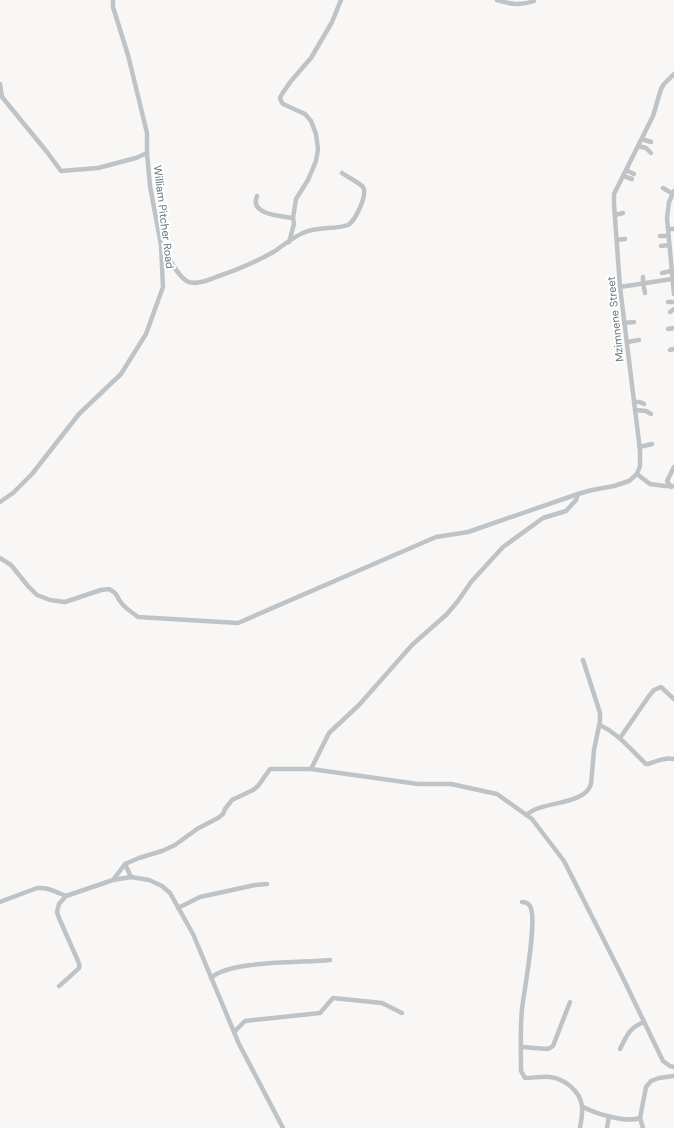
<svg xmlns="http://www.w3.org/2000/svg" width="674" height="1128" font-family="'DM Sans',sans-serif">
  <rect width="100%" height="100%" fill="#f8f7f5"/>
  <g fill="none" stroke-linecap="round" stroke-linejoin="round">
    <g stroke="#bec3c7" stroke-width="4.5">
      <path d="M497,0c13,4 24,6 37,1"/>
      <polyline points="0,84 2,97 47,152 61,171 98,168 136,158 147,153"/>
      <polyline points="642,139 651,142"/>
      <polyline points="638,146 646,148 651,153"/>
      <polyline points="626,170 634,174"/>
      <polyline points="623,176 632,179"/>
      <polyline points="663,188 673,194"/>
      <polyline points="674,191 669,202 667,218 674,294"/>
      <path d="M257,196c-8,19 25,20 36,22l1,6 -5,18"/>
      <polyline points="615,215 623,213"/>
      <polyline points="293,218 296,199 308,180 316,161 318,149 316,134 311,121 305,114 283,104 281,101 280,98 282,94 291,81 311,58 332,22 341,0"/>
      <polyline points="668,229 674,229"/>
      <polyline points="660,236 668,236"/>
      <polyline points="617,240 625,239"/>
      <path d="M162,246c5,9 17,33 27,36 8,3 19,-2 27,-5 18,-6 42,-16 59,-26 9,-6 18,-14 28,-18 15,-7 31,-3 45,-8 7,-4 20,-30 15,-38 -2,-3 -17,-11 -21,-14"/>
      <polyline points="661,246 669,245"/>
      <polyline points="662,273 671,271"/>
      <polyline points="643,277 643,283 645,293"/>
      <polyline points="620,287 672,279"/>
      <polyline points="668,302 674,302"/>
      <polyline points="670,312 674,309"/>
      <polyline points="624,323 634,322"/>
      <polyline points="668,329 674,328"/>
      <polyline points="627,342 639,340"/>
      <polyline points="670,350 674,349"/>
      <polyline points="634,402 640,402 644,404"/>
      <polyline points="635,410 646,411 651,414"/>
      <polyline points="639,447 652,444"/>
      <polyline points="637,474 650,484 665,486 674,486"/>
      <polyline points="671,487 667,481 674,467"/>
      <polyline points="0,502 13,493 32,474 79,414 121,374 146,334 163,287 161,245 150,186 147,153 147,133 128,55 113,7 113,0"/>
      <path d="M0,558l11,7 17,21 9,9 13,5 15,2 36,-12 8,-1c9,5 6,5 11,12 4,7 12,11 18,16l100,6 198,-86 32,-5 110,-38 14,-4 22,-4 15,-5 8,-7 3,-8v-16l-20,-163 -6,-83v-10l39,-78 8,-27 3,-5 10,-10"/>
      <path d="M600,725c19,9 31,25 46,39h2c9,-3 17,-7 26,-5"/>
      <polyline points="620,738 649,696 654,690 661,687 674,699"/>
      <polyline points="311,769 329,733 359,705 412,645 447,614 458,601 471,582 503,547 543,518 566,511 576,500 578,494"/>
      <path d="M526,815c3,-2 6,-4 8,-5 16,-8 52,-7 57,-26l3,-34 6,-29v-8l-17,-53"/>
      <polyline points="125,864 131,877"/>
      <path d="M0,902l37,-14c11,-1 19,4 29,8"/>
      <path d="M522,902c2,0 6,1 8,4 8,12 -6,85 -8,103 -2,21 -1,42 -1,62l4,7c8,0 17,-2 25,-1 15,2 30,14 32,29 1,7 -1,15 -2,22"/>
      <polyline points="178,908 200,897 255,885 267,884"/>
      <path d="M211,978c18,-18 92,-15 119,-18"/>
      <path d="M59,986c3,-2 19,-17 20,-18 1,-2 0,-5 -1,-7l-19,-43 -2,-6 2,-8 7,-8 47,-16"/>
      <polyline points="234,1032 245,1021 320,1013 333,998 382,1003 402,1013"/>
      <polyline points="522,1047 547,1049 550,1048 553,1046 570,1002"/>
      <path d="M620,1049c7,-14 9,-21 24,-27"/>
      <path d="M583,1107c14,7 42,16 57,11"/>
      <polyline points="283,1128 239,1044 193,934 170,893 162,886 149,880 131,877 113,880 125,864 139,858 162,851 175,845 197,829 218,818 223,814 225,809 232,800 253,790 258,786 270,769 311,769 418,784 451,784 497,794 532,819 564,861 621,974 663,1061 670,1066 674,1067"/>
      <polyline points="607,1128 609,1116"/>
      <polyline points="643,1128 640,1118 646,1087 651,1081 659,1078 674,1076"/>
    </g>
  </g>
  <g text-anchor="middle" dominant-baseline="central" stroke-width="4" stroke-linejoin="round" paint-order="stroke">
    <g font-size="11" fill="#63757f" stroke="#fff">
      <text transform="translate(164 217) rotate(83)">William Pitcher Road</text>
      <text transform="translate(615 319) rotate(-96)">Mzimnene Street</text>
    </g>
  </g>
</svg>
